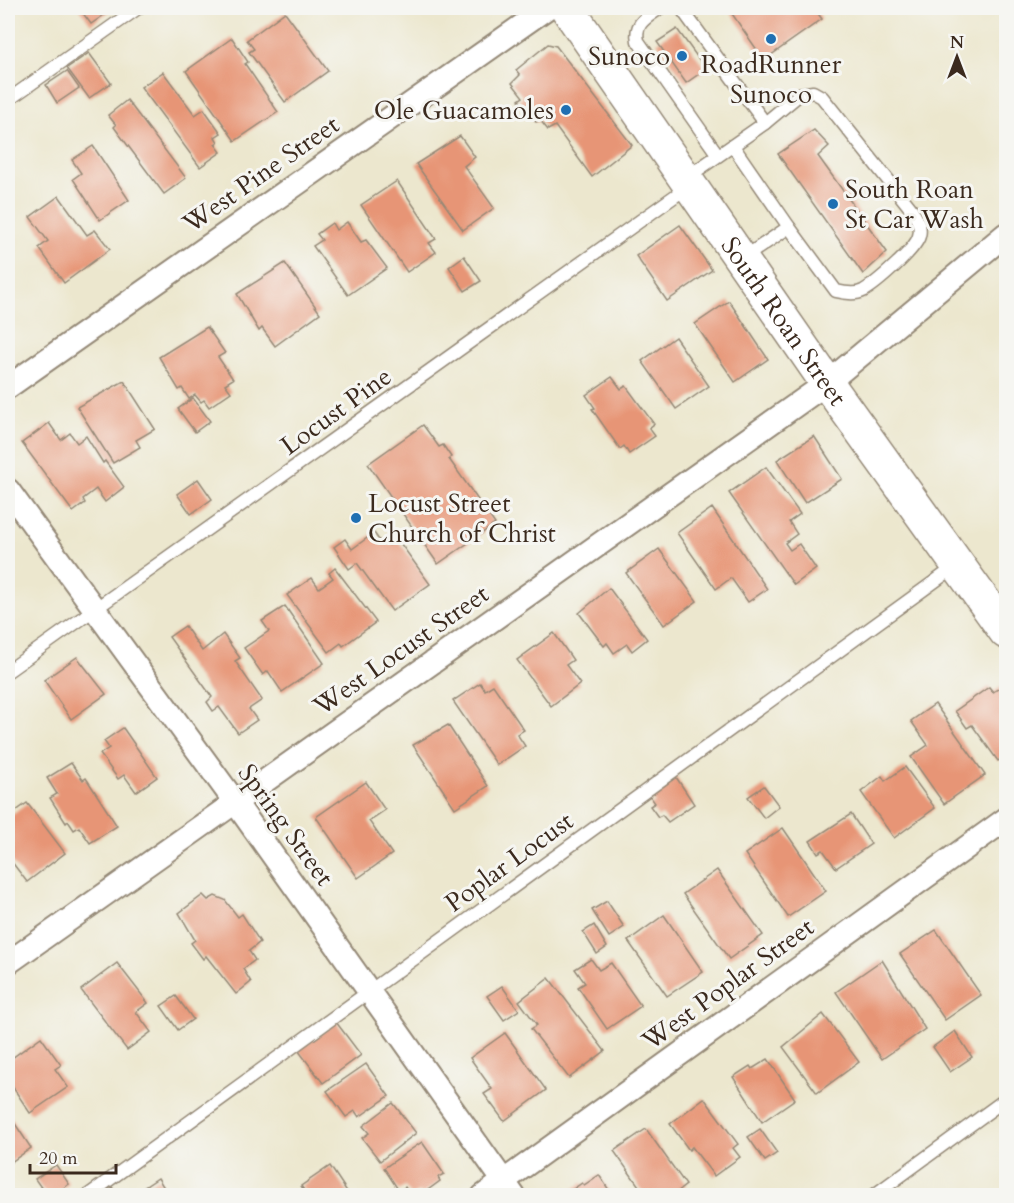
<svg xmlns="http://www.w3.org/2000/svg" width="1014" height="1203" font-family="Cardo,serif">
  <rect width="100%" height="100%" fill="#f6f6f2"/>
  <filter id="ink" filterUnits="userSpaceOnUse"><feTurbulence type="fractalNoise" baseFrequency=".0167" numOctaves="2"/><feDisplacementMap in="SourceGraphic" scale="12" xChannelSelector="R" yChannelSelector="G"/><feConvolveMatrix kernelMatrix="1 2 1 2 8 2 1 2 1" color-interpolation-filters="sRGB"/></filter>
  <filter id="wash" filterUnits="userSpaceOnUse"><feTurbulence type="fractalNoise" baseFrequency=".008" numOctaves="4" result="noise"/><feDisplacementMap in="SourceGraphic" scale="24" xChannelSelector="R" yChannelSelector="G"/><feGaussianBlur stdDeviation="1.35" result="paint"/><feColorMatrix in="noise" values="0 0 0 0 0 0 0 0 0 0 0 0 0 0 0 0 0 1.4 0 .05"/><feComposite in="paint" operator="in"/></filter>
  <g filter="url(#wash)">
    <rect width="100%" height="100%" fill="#ece7ce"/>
    <g id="blocks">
      <g fill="#e79576">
        <polygon points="79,8 114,8 91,24"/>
        <polygon points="728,8 814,8 822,19 764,60"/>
        <polygon points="285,12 328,71 285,102 249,52 254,49 247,40"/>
        <polygon points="677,29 706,69 686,83 657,42"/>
        <polygon points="232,38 248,62 245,64 278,112 235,141 186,71"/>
        <polygon points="548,44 556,46 632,145 592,177 555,126 548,130 540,120 536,122 519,100 523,97 512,83 520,75 516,70"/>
        <polygon points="89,53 111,83 89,98 67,68"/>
        <polygon points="67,71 79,88 57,103 46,85"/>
        <polygon points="163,72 195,115 204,109 221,133 215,137 218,142 215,144 221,152 200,167 141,87"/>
        <polygon points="127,100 186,178 164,194 114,127 116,125 108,115"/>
        <polygon points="814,130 829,146 818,156 887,252 863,274 778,154"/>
        <polygon points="460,136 475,157 464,166 494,208 463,230 416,164"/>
        <polygon points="93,146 129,200 100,220 73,179 81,173 72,160"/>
        <polygon points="397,181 436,239 429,243 436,252 407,272 361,205"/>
        <polygon points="59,196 87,235 95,230 110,249 64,283 39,248 48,241 30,217"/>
        <polygon points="347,222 361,242 366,240 387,268 348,295 313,246 322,240 317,234 332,223 336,230"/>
        <polygon points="680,225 712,270 667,301 636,256"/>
        <polygon points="464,256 481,281 465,291 449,267"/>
        <polygon points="285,263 320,313 275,346 262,328 259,331 237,294"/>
        <polygon points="729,301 768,359 735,382 695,324"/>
        <polygon points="207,327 225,353 218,357 233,379 225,384 231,392 209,407 204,400 201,402 195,395 189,399 182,388 179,390 159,357"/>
        <polygon points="675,337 709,386 676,409 642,361"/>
        <polygon points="612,377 621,389 626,386 654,424 649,428 655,436 629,454 624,446 620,449 592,409 595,408 586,395"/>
        <polygon points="124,381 155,429 136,440 140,447 113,463 77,407"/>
        <polygon points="193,398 210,421 195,432 178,409"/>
        <polygon points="49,423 61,440 70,433 77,443 86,436 103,463 105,461 124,487 105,502 96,489 83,499 85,503 73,512 22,443"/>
        <polygon points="423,425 439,447 443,445 451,457 449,459 495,524 438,564 368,464"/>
        <polygon points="814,436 842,479 805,503 777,460"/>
        <polygon points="766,467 800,514 789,522 797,534 785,543 790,550 799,544 816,569 794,585 729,493"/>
        <polygon points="198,479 212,499 191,514 177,494"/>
        <polygon points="712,508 767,589 748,602 731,578 716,589 677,533"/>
        <polygon points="374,533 381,543 385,539 389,545 398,540 430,584 392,611 357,563 349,569 334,547 345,539 352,549"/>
        <polygon points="659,549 697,601 664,625 626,573"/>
        <polygon points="335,568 376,622 343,646 341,643 329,652 287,595 312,578 319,588 333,578 329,573"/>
        <polygon points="609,588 647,639 632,651 627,644 614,653 607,643 604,646 579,613"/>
        <polygon points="285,606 324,663 282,692 268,671 263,675 244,648 269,631 262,621"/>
        <polygon points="185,626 202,651 223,634 240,658 235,661 262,700 249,709 257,720 238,733 219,707 213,711 207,702 212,697 169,637"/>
        <polygon points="554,633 573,660 566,665 580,684 551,706 517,660"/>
        <polygon points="77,657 106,694 71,719 44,680"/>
        <polygon points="480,683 485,690 493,685 524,730 517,734 525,746 497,765 453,701"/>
        <polygon points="989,687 993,692 1001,687 1006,695 1006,755 998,761 972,725 967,728 955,711"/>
        <polygon points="935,704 985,775 944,804 911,757 928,745 911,721"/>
        <polygon points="448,725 488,786 455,808 413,745"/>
        <polygon points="123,728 157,777 136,792 124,775 118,779 100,754 109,748 104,741"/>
        <polygon points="71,763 83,780 86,778 117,826 90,843 79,827 74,830 68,821 66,823 50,798 57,794 47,778"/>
        <polygon points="905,767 935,808 894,838 861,792 882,776 885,781"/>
        <polygon points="676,777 694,804 668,822 662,815 658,817 650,806 655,803 650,796"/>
        <polygon points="366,782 385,810 369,821 392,854 358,878 316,817"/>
        <polygon points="764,786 779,806 764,818 748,797"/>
        <polygon points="27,803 65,853 27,882 8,857 8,817"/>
        <polygon points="851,814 871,844 836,868 823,850 818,853 810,841"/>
        <polygon points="783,828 826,891 788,917 745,854"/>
        <polygon points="717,870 763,935 729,959 683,894"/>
        <polygon points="203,895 208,900 215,896 225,900 238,917 242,914 260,942 249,951 255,960 243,969 251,982 236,994 206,956 203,959 191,943 195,940 179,913"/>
        <polygon points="607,901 624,927 609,937 592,910"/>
        <polygon points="664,915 703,972 667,996 628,941"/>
        <polygon points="594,925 607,947 597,954 583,932"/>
        <polygon points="936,930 981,995 945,1020 900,954"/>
        <polygon points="591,959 599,970 611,963 641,1006 607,1029 578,987 585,983 575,969"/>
        <polygon points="882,960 925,1029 882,1059 836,992"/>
        <polygon points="117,963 148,1003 136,1012 151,1032 127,1050 81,990"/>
        <polygon points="549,978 605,1051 569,1078 531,1029 537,1025 519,1001"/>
        <polygon points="502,986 519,1010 504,1020 487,996"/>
        <polygon points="176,996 193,1019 178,1030 161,1006"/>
        <polygon points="823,1014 859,1062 817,1093 783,1047"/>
        <polygon points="336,1022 361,1055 323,1083 298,1050"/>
        <polygon points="955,1031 972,1057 950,1072 933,1047"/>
        <polygon points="505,1033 546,1090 504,1121 484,1094 492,1089 470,1058"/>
        <polygon points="41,1037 61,1065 55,1069 68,1087 30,1113 8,1080 8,1061"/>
        <polygon points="768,1059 795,1099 762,1122 733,1077 750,1066 752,1069"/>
        <polygon points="366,1064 389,1096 359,1117 355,1111 346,1117 327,1091"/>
        <polygon points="704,1098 738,1144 733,1148 740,1157 714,1176 692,1147 689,1150 670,1124"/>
        <polygon points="393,1103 416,1133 380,1161 362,1138 369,1133 363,1126"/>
        <polygon points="8,1113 31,1148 8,1164"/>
        <polygon points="646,1129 686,1185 672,1196 646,1196 614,1151"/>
        <polygon points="760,1129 777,1153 765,1161 748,1137"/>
        <polygon points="422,1142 444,1174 438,1177 440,1181 421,1195 419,1192 411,1196 405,1187 399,1191 384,1168"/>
        <polygon points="56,1165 69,1184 52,1196 47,1196 35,1179"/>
        <polygon points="330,1166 350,1196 308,1196 301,1186"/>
        <polygon points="599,1175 613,1196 563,1196 582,1183 584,1185"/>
        <polygon points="158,1178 169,1196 148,1196 143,1188"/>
        <polygon points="112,1187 118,1196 100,1196"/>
      </g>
    </g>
  </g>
  <g filter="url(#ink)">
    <use href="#blocks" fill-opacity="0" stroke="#948876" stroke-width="1.5"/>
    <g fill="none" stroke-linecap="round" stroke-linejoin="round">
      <g stroke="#948876" stroke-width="15">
        <g id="service">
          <path d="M660,8c-14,10 -26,15 -22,33l80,114"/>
          <polyline points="681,8 765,123 686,178"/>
          <polyline points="8,100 138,8"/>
          <path d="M765,123l35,-29 13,-2 9,5 90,113c4,8 10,16 7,26 -3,13 -43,48 -56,55 -8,4 -19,2 -27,0l-47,-64"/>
          <polyline points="733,146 789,227 742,259"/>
          <polyline points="8,671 689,186"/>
          <polyline points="87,1196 956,566"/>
          <polyline points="873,1196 1006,1099"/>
        </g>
      </g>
      <g stroke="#948876" stroke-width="26">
        <g id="minor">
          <polyline points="8,387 547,8"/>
          <polyline points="8,490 235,802 514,1196"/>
          <polyline points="8,963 827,383 1006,234"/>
          <polyline points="483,1196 1006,819"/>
        </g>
      </g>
      <g stroke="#948876" stroke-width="36">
        <g id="secondary">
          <path id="s1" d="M567,8l260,375 179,249"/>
        </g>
      </g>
      <use href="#service" stroke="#fff" stroke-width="12"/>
      <use href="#minor" stroke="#fff" stroke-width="22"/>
      <use href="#secondary" stroke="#fff" stroke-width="33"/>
    </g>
  </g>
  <g fill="#1f6fb2" stroke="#f6f6f2" stroke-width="2">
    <circle cx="771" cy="39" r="6"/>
    <circle cx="682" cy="56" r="6"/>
    <circle cx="566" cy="110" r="6"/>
    <circle cx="833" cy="204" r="6"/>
    <circle cx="356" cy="518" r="6"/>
  </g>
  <g text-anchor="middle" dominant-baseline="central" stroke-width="6" stroke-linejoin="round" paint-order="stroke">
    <g font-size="26" fill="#3b2a1e" stroke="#f6f6f2" text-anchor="end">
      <text x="670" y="56">Sunoco</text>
      <text x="771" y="64" text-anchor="middle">RoadRunner<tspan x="771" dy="30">Sunoco</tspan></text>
      <text x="554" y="110">Ole Guacamoles</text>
      <text x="845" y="189" text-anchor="start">South Roan<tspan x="845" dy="30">St Car Wash</tspan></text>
      <text x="368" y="503" text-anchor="start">Locust Street<tspan x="368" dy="30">Church of Christ</tspan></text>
    </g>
    <g font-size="26" fill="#3b2a1e" stroke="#f6f6f2">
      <text transform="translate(261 174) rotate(-35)">West Pine Street</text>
      <text stroke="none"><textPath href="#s1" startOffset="381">South Roan Street</textPath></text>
      <text transform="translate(336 411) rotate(-36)">Locust Pine</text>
      <text transform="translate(401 650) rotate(-35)">West Locust Street</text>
      <text transform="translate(286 825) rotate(54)">Spring Street</text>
      <text transform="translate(509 862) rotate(-36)">Poplar Locust</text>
      <text transform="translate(728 984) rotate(-36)">West Poplar Street</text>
    </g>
  </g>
  <rect width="1014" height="1203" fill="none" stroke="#f6f6f2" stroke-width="30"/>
  <g transform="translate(957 57)" stroke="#f6f6f2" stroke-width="4.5" paint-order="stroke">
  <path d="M0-4.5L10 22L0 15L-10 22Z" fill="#3b2a1e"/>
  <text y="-9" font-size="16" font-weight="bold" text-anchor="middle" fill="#3b2a1e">N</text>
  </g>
  <path d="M30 1164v9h86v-9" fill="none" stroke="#3b2a1e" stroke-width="3"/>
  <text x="39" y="1164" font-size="18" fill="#3b2a1e" stroke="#f6f6f2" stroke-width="4.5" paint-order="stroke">20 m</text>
</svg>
